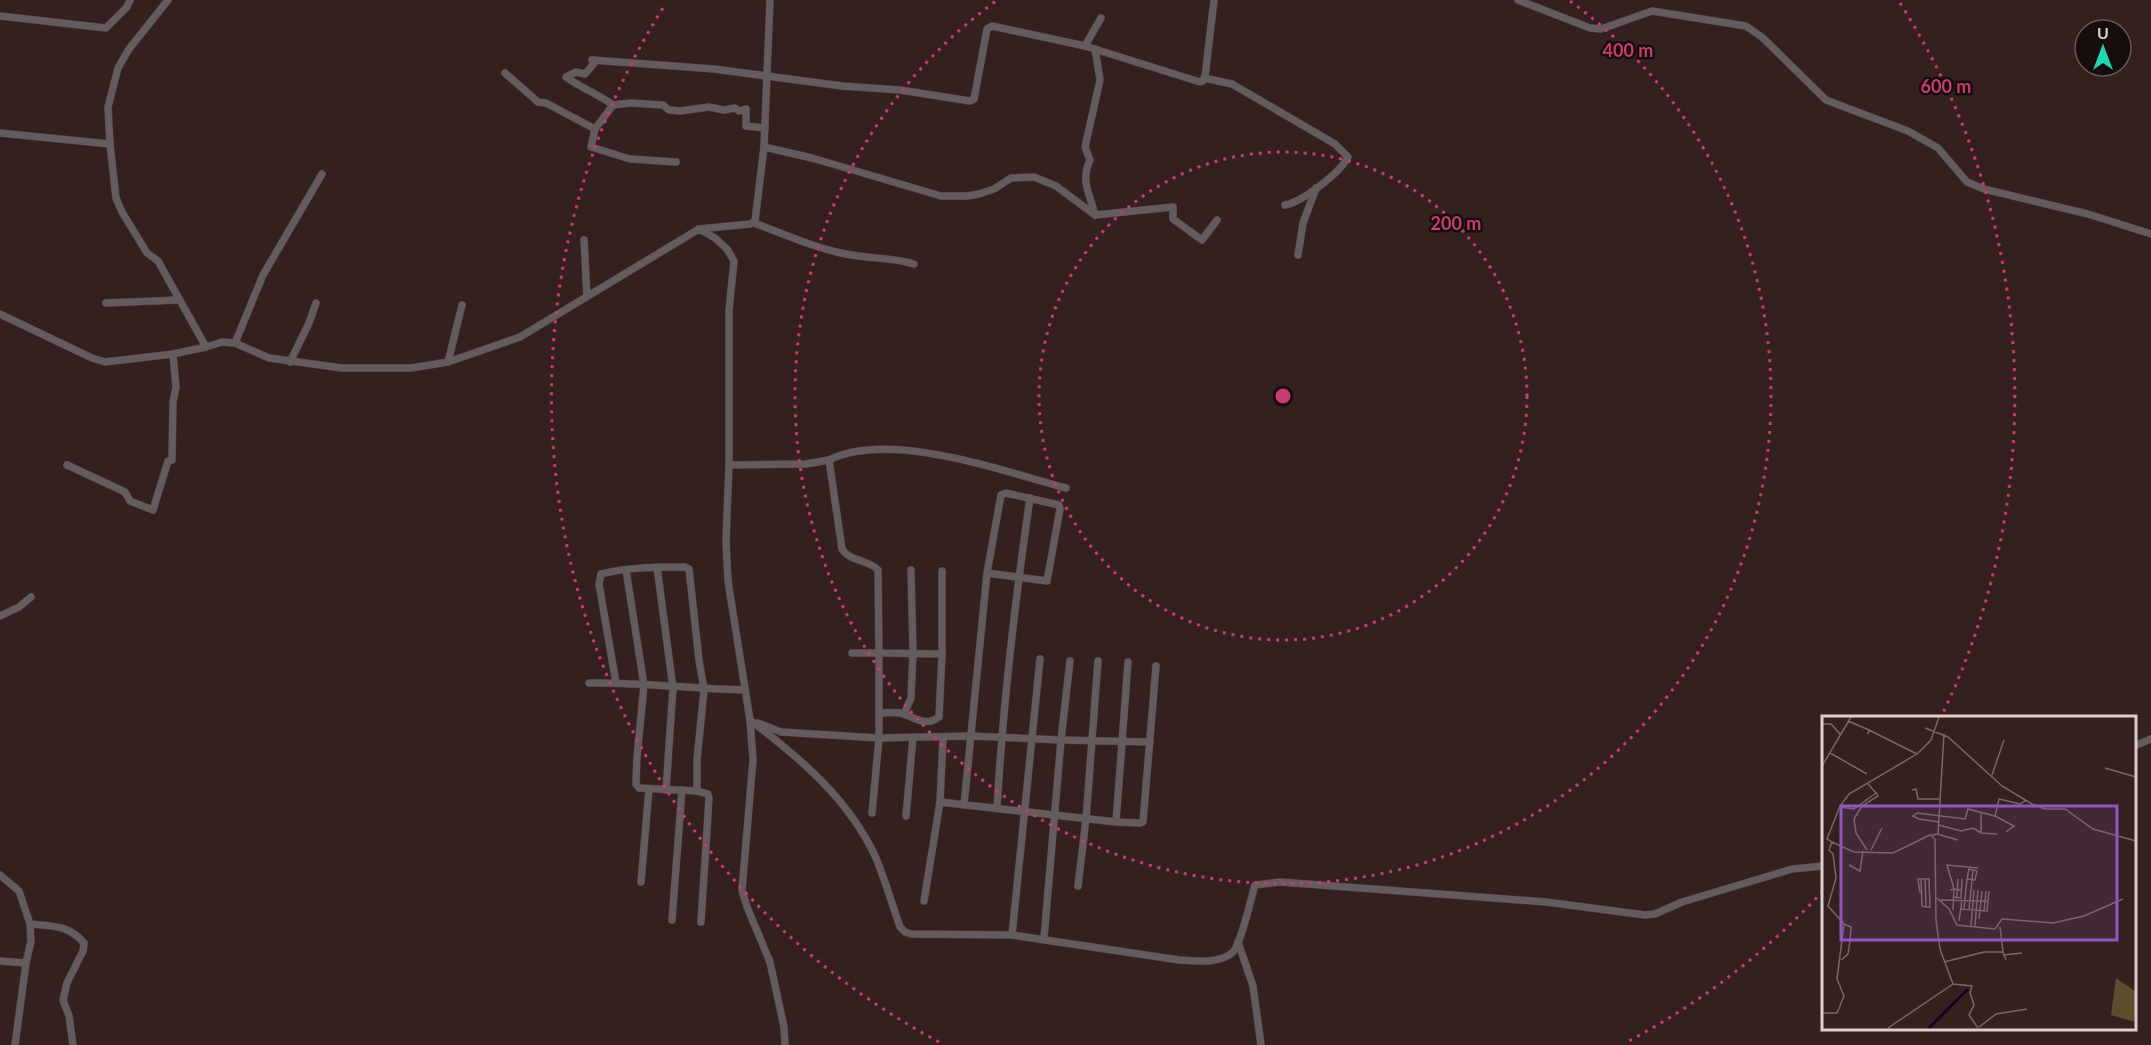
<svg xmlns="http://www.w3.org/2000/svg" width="2151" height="1045" font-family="Lato,sans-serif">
  <rect width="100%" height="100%" fill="#34211f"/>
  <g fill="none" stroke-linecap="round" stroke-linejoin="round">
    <g stroke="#4f3d3b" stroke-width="8">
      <g id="minor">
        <polyline points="168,0 129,49 118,68 108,107 110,144 116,198 122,212 147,253 158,261 206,347"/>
        <polyline points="1518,0 1590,28 1601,29 1652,11 1746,26 1763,38 1826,100 1908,131 1938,148 1967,182 1984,189 2088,214 2151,234"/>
        <polyline points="0,16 106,28 127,7 130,0"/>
        <polyline points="1085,46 1101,18"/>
        <path d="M1095,49l5,31 -15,67 5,13c-10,22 0,33 5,55l78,-8v12l29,21 15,-20"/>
        <polyline points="592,60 714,69 842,86 900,90 970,101 974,99 987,29 992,26 1085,46 1200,82 1203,81 1205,77 1214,0"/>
        <path d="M596,61l-11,13 -9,-2 -10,5c15,11 32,17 47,28l18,-2 32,2 6,5 11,1 29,-4 15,3 11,-2 4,3 7,-2v17l19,2"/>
        <polyline points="505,73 538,102 546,103 595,129 613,105"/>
        <path d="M1204,78l28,6 103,60 13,13c-8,16 -46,45 -63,48"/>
        <polyline points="595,129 591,147 630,159 676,162"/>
        <polyline points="0,133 110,144"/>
        <polyline points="764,147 812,158 941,196 967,196 979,194 994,189 1011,178 1034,177 1056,186 1095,215"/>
        <path d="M754,223c30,11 60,25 92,31 23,5 45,3 68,10"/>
        <polyline points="699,229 750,224 755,221 764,147 770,0"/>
        <polyline points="584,240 587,296"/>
        <polyline points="1298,255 1303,223 1316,188"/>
        <polyline points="106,303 178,300"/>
        <polyline points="0,314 92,358 105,362 173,354 206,347 222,342 235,343 269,358 342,368 411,368 448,362 520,337 699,229 715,238 727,249 734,261 729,310 729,465 726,542 728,581 750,720 753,760 742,890 747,907 770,962 784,1027 785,1045"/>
        <polyline points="235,343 263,275 322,174"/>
        <polyline points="290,362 309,323 316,303"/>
        <polyline points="448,362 462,305"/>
        <polyline points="67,465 125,492 130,501 153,510 168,461 172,460 173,402 176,387 173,354"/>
        <polyline points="729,465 806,464 829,460"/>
        <polyline points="657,567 673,688 666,790"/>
        <polyline points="0,616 19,607 31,597"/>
        <polyline points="852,653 879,653 879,738 872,813"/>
        <path d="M942,654l-63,-1 -1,-83c-10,-11 -28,-8 -36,-21l-13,-89c62,-30 173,11 237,28"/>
        <polyline points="1070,661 1061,740 1150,742"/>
        <path d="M589,683c52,-1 104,6 156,7"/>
        <path d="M616,683l-17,-99 2,-10c27,-7 56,-7 84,-7l4,2 10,91 5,30 -7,70v31l-58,-3 -3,-4 1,-27 7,-72 -18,-115"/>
        <path d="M879,713c7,0 15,-1 21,0 14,3 24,15 39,4l3,-63v-83"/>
        <polyline points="904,714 911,698 913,653 911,570"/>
        <path d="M750,720c50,38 99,79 126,138 9,22 16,46 24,69l5,5 6,2 101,1 167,25c16,1 42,4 54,-8 8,-8 18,-54 22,-67l25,-3 266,20 99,13 10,-1 27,-12 110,-33 32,-3"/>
        <polyline points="758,723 781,732 879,738 970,736 1061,740 1044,938"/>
        <polyline points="2134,746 2151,739"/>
        <polyline points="697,791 708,794 709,798 701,922"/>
        <polyline points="940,802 1116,822 1140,823 1143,822 1156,666"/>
        <polyline points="964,805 987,573 1001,495 1006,493 1059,505 1060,509 1047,581 987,573"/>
        <path d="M997,808c6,-104 18,-207 33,-310"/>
        <polyline points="906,816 913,737"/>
        <polyline points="1116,822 1128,662"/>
        <polyline points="0,875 19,891 30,924 31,941 26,963 15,1045"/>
        <polyline points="641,882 649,789"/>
        <polyline points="1078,886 1086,819 1098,661"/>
        <polyline points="924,901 940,802 943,738"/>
        <polyline points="672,920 682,790"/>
        <path d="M30,924c22,2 39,1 54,19l-1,8 -16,32 -4,17 6,16 4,29"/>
        <polyline points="1012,935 1040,659"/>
        <polyline points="1238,942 1253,986 1261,1045"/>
        <polyline points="0,961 26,963"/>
      </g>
    </g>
    <use href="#minor" stroke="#645b5e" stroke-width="7"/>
  </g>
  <g fill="none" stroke="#c73c72" stroke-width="3" stroke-dasharray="3 6">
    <circle cx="1283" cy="396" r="244"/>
    <path d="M1570 1A488 488 0 1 1 996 1"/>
    <path d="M1823 891A732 732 0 0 1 1627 1042M939 1042A732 732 0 0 1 666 3M1900 3A732 732 0 0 1 1941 717"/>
  </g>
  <g transform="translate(1822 716)">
    <rect width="314" height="314" fill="#34211f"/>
    <path d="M294,262l19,13v31l-24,-7z" fill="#5c4d2d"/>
    <path fill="none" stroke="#1a001c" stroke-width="3" d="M107,312l39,-39"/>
    <path fill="none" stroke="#776664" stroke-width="1.5" d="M26,5l21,9 -1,4M0,8h9l9,10M103,12l23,9 54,49 30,18 13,5h20l28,20 43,12M47,14l48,24M8,37l37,21M0,50l29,-49M283,52l31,9M170,59l12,-35M90,74l4,-1 2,10h22M17,91l15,2 22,-16 -8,-9M159,96v21l16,1M95,97l48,6 3,-10 27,7 4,-17 21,5 6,-4M95,97l-4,3 6,3 20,3M173,100l19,10 -8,6M117,109l22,6 12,-3 8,5M115,118l21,6M110,119l6,-1 6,-100M10,126l22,10 39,1 37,-18 5,4 1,81 4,29 13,35 -65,44M45,134l-11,-17 -2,-14 8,-13 16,-10 -2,-4M49,134l11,-22M27,149l11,6 3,-20M99,163l1,27 4,1M103,163l1,28M128,174l4,-1 -1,21M140,174l-8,-1 -7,-24 31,3M156,174l-1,11h11M98,177l-2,-14h11l1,28h-4M132,181l7,1 1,-19M135,181l1,-18M115,182l12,11 8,16 38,4 7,-10 51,4 31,-7 39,-17M119,184l36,1 -2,25M139,193l26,2 2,-20M142,193l3,-30 2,-10 8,2 -2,9 -8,-1M147,193l4,-39M162,195l2,-20M157,203l3,-28M137,205l3,-21M149,210l3,-36M178,211l3,25M181,239l19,-2M19,244l7,-6 2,-13 1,-14 -7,-3M122,246l40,-10h19l3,8M131,268l19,2 -2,7 4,12 -5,10 9,13M0,297h15l7,-17 -7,-17 7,-55 -16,-18 8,-28 -3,-24 -4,-4 3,-8 -5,-3 13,-33 9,-12 68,-40 14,-14 8,-23M157,311l17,-13 31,-5"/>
    <path fill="#9354c2" fill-opacity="0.15" stroke="#9354c2" stroke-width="3" d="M19,90h276v134h-276z"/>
    <rect width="314" height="314" fill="none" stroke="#dbcecc" stroke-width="3"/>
  </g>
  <circle cx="1283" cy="396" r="9" fill="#c73c72" stroke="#160d0c" stroke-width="3"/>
  <g font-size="18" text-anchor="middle" font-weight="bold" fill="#c73c72" stroke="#160d0c" stroke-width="5" stroke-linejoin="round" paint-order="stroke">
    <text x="1628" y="57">400 m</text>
    <text x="1946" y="93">600 m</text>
    <text x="1456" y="230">200 m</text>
  </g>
  <g transform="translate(2103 48)"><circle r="28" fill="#160d0c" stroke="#655a59" stroke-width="1.5"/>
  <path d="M0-4.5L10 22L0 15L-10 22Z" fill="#20d5b0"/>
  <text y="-9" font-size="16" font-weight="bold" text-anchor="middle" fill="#dbcecc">U</text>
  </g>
</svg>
